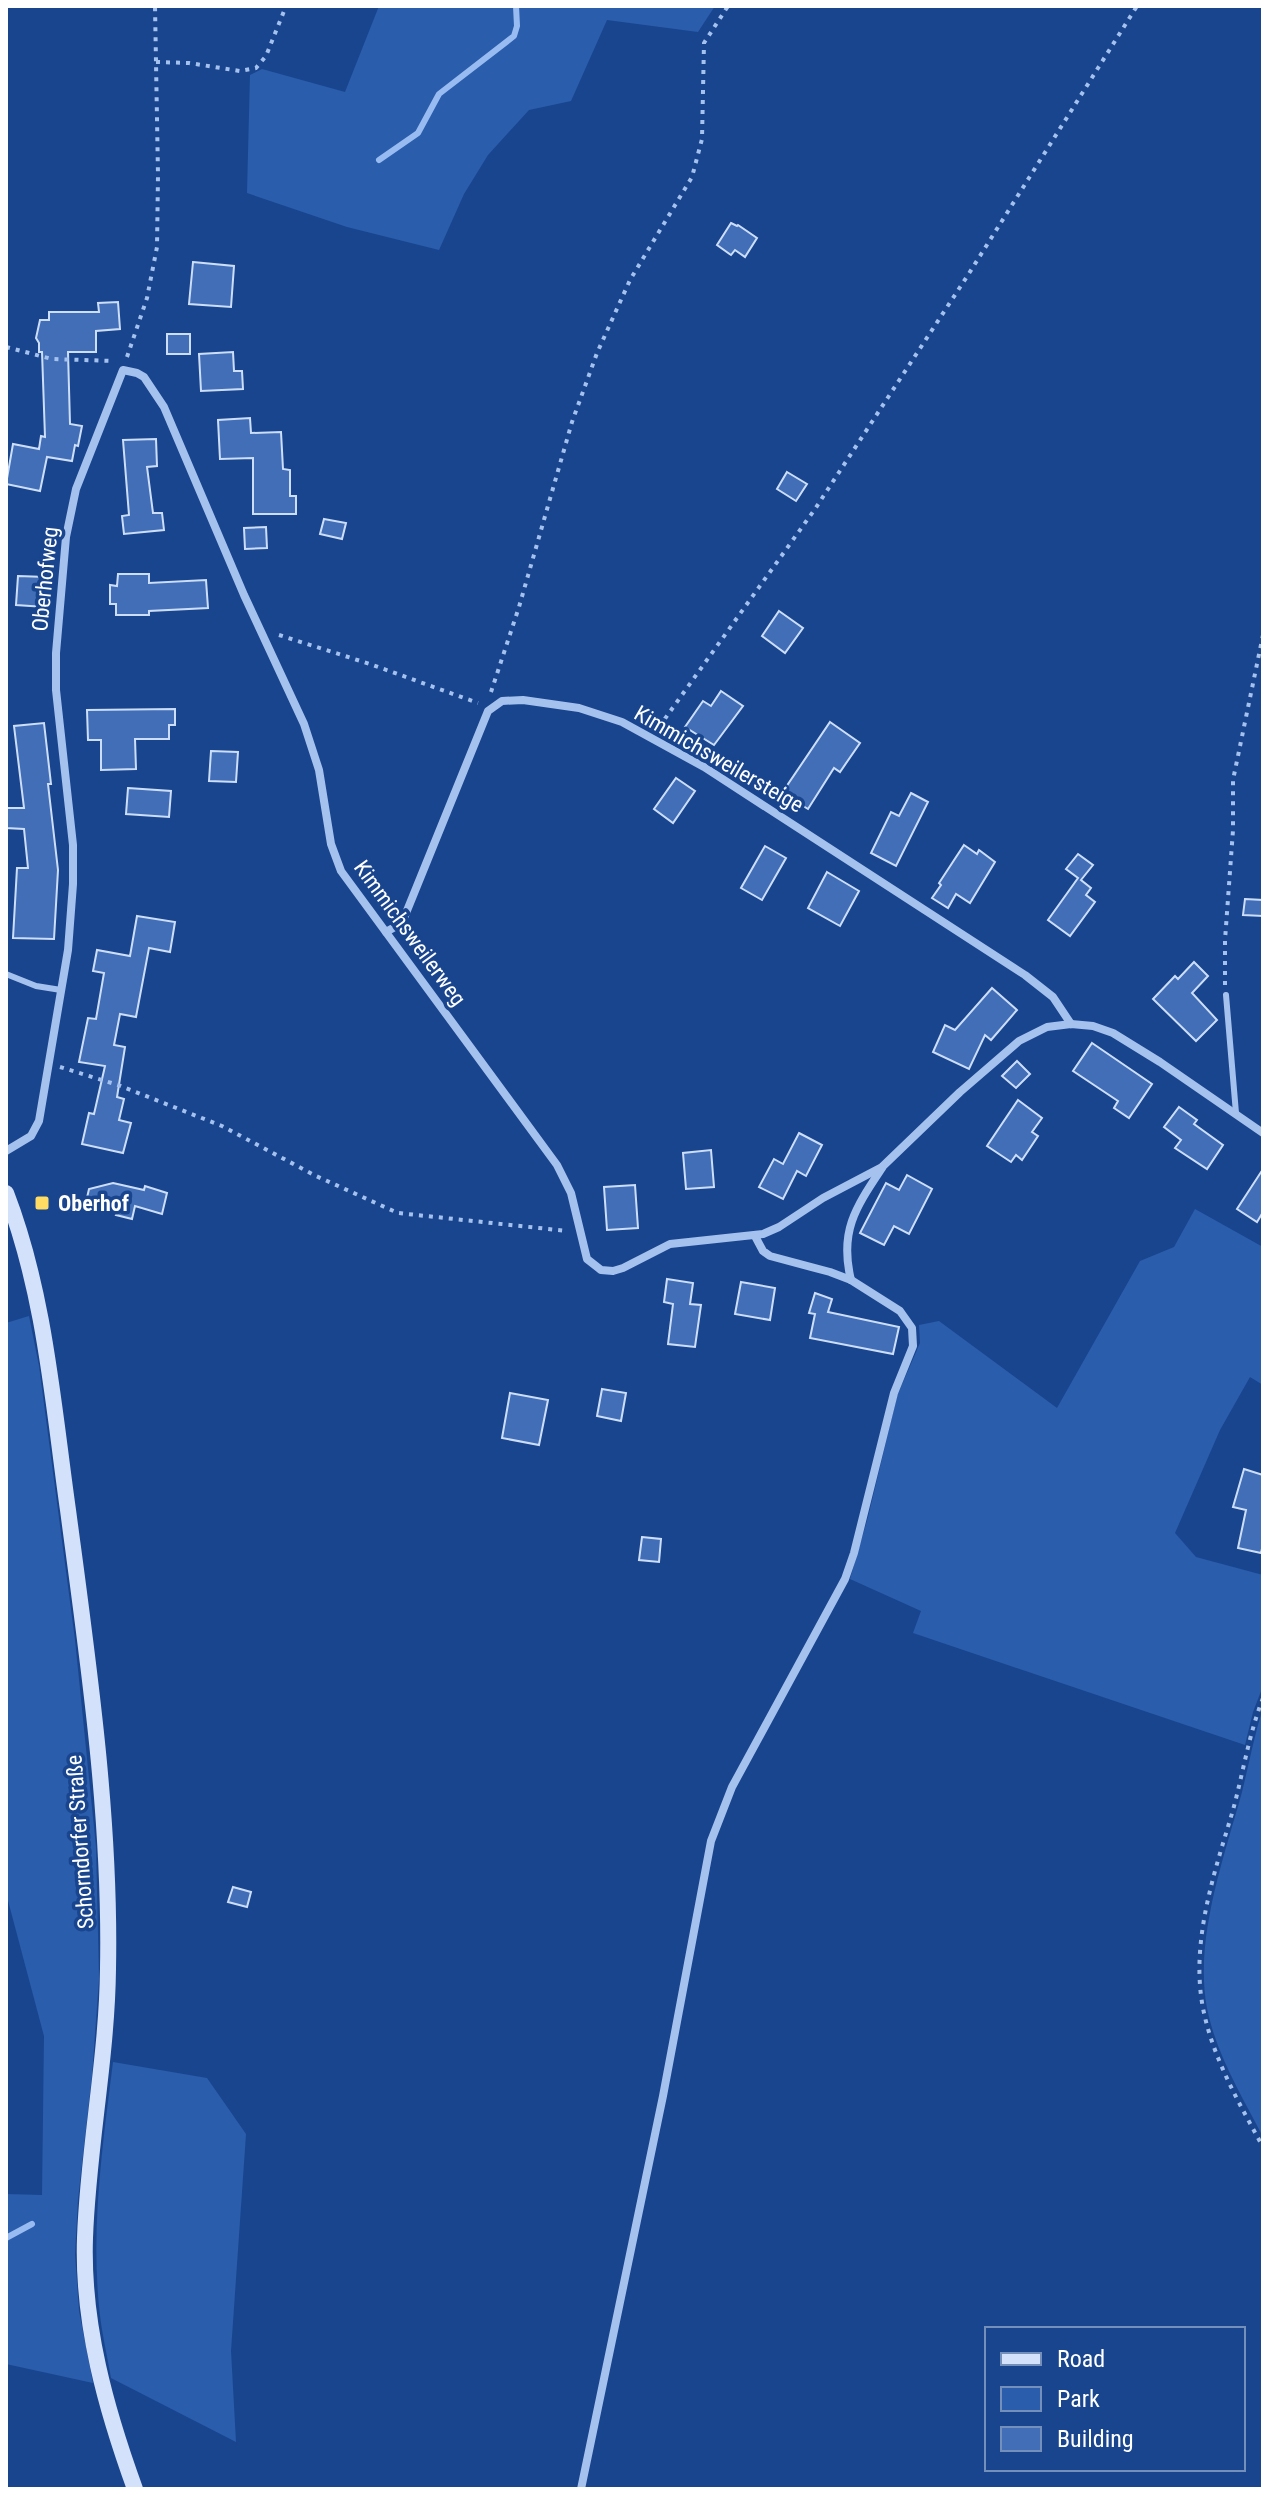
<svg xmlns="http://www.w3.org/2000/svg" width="1269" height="2495" font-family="'Roboto Condensed',sans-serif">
  <rect width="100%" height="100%" fill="#19458e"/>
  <g fill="#2b5dad">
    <polygon points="379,6 715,6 698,32 607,20 571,101 529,110 488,155 464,194 439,250 347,227 247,193 250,75 262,69 345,92"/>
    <polygon points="1195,1209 1263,1247 1263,1385 1250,1377 1220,1430 1175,1533 1196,1557 1263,1575 1263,1686 1253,1712 1245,1745 913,1633 921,1611 850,1579 868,1517 897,1396 920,1343 919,1325 939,1321 1057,1408 1140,1261 1174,1247"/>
    <polygon points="29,1316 39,1366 75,1640 96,1847 99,1979 92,2076 78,2199 75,2254 79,2311 93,2383 6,2364 6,2194 42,2195 44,2036 6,1893 6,1323"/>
    <path d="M1263,1708v429c-21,-41 -47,-83 -56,-129 -13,-69 17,-150 35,-216 7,-28 12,-56 21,-84z"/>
    <path d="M113,2062l94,16 39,56 -15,217 5,91 -125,-64c-4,-24 -10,-48 -12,-72 -8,-82 4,-163 14,-244z"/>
  </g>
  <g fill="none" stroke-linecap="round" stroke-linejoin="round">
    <g stroke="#98bcf1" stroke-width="6">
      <polyline points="379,160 418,133 439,94 514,36 517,26 516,6"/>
      <polyline points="6,2238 32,2224"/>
    </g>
  </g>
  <g fill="#416eb7" stroke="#ccdefa" stroke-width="2">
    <polygon points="731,223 737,226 738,225 757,238 745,257 735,250 731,255 717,245"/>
    <polygon points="193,262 234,266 231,307 189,304"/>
    <polygon points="118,302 120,329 96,331 96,352 68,352 70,424 82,426 78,446 75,445 72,461 47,457 40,491 6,484 13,444 39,449 41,436 45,437 42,352 39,352 39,343 36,338 40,320 49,320 49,312 99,312 98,303"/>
    <rect x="167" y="334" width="23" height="20"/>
    <polygon points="233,352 234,371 242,371 243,389 201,391 199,354"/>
    <polygon points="250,418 251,433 281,432 283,469 290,470 290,496 296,496 296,514 253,514 253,458 220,459 218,420"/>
    <polygon points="156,439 157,466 147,467 153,513 162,513 164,530 124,534 122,516 129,515 123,440"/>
    <polygon points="787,472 807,484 796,501 777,489"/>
    <polygon points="324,519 346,523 342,539 320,534"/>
    <polygon points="266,527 267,548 245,549 244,528"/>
    <polygon points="118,574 149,574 149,583 206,580 208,608 149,611 149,615 116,615 116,604 110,604 110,585 117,586"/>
    <polygon points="18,576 46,577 45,607 16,605"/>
    <polygon points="779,611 803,628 785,653 762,636"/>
    <polygon points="721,691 743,706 714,745 685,727 703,701 711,706"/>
    <polygon points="175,709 175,725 169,725 169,739 135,739 136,769 101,770 101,740 88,740 87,710"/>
    <polygon points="830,722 860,743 840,772 834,768 808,809 782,793"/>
    <polygon points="44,723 51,784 48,784 58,870 54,939 13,938 17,868 28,868 24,829 6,828 6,808 24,808 14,726"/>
    <polygon points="211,751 238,752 236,782 209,781"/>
    <polygon points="676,778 695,791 673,823 654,809"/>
    <polygon points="128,788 171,791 169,817 126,814"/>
    <polygon points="911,793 928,802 896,866 871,853 891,812 899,816"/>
    <polygon points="964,845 977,854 979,850 995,862 970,903 956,894 948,908 932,898 941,885 939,883"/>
    <polygon points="765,846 786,858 762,900 741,888"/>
    <polygon points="1078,854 1093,865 1081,880 1091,888 1086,895 1095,902 1070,936 1048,920 1078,878 1066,869"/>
    <polygon points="827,872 859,891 840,926 808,908"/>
    <polygon points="1245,899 1263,900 1263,916 1243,915"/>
    <polygon points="137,916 175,922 170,952 149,948 136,1017 120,1014 114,1045 125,1047 117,1097 124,1099 119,1120 131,1123 123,1153 82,1144 89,1113 94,1114 105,1066 79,1062 88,1018 96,1019 104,973 93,971 97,950 130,956"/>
    <polygon points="1194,962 1208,976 1192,993 1217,1020 1196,1041 1153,999 1175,976 1178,979"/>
    <polygon points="992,988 1017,1010 991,1040 985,1035 969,1069 933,1052 945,1025 955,1030"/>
    <polygon points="1092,1043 1152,1084 1129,1118 1114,1108 1118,1101 1073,1071"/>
    <polygon points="1017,1061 1030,1074 1016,1088 1002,1076"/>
    <polygon points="1018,1100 1042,1118 1032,1132 1038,1136 1022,1160 1016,1155 1011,1162 987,1146"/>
    <polygon points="1179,1107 1197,1120 1194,1124 1223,1145 1207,1169 1175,1148 1181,1140 1164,1127"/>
    <polygon points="799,1133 822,1145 806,1176 797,1171 783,1199 759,1187 774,1159 783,1164"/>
    <polygon points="711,1150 714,1187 686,1189 683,1153"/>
    <polygon points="1263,1169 1263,1212 1257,1222 1237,1209"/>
    <polygon points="907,1175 932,1189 909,1234 894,1226 884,1245 860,1233 886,1183 899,1190"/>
    <polygon points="113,1183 144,1190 145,1186 167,1193 162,1214 135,1206 132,1219 116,1215 118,1210 86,1202 89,1189"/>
    <polygon points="635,1185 638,1228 607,1230 604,1187"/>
    <polygon points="667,1279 693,1283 690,1304 701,1305 695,1347 668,1344 673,1304 664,1302"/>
    <polygon points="741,1282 775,1288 770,1320 735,1314"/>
    <polygon points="815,1293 832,1299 828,1312 899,1327 893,1354 810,1338 815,1314 809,1313"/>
    <polygon points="602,1389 626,1393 621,1421 597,1416"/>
    <polygon points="510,1393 548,1400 539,1445 502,1438"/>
    <polygon points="1244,1469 1263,1475 1263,1544 1261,1553 1238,1548 1246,1510 1233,1507"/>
    <polygon points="642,1537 661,1539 659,1562 639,1560"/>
    <polygon points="233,1887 251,1892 247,1907 228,1902"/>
  </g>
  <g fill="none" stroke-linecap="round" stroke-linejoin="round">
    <g stroke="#a5c2ef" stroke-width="4" stroke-dasharray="4 6" stroke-linecap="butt">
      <polyline points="156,62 189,63 240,71 256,68 266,56 286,6"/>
      <polyline points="6,347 52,359 114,361"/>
      <polyline points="127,357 147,298 157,247 158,175 155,6"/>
      <polyline points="279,635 370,664 478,703"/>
      <polyline points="491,692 519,607 572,422 597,353 630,280 692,177 702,139 704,43 728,6"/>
      <polyline points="659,727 815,509 968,275 1137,6"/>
      <polyline points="1225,985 1225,940 1233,830 1233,780 1263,635"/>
      <polyline points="60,1067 118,1085 222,1126 316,1176 398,1213 567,1231"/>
      <path d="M1263,1698c-14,36 -20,75 -30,112 -19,64 -44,135 -29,203 10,47 36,92 59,134"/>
    </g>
    <g stroke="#a5c2ef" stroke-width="6">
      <polyline points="6,974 36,986 61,990"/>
      <polyline points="1226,995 1236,1113"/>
    </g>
    <g stroke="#a5c2ef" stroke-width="8">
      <polyline points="386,932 400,924 404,918 488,711 502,701 523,700 579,708 622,722 704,767 1025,975 1053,997 1071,1024"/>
      <polyline points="6,1151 31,1136 39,1121 68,950 73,884 73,845 56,690 56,653 66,537 76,489 123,370 137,373 144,377 164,407 244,595 304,724 319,770 331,844 341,871 557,1165 571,1193 587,1259 601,1270 613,1271 623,1268 670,1244 763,1234 779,1227 823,1198 882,1167 960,1092 1019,1041 1047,1027 1071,1024 1093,1026 1113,1033 1160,1062 1263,1133"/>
      <path d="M851,1280c-12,-49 5,-73 31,-112"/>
      <polyline points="581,2489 663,2096 711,1841 732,1787 845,1579 854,1553 894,1393 913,1346 912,1328 900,1311 851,1280 830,1272 770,1256 763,1251 755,1236"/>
    </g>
    <path stroke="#d3e1fa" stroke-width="16" d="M6,1193c39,101 47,211 62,317 20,151 43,306 40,459 -1,90 -20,179 -23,269 -3,86 21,171 50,251"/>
  </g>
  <rect fill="#ffdc63" stroke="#19458e" stroke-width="3" x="34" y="1195" width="16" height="16" rx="4"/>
  <g text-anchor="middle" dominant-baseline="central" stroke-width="7" stroke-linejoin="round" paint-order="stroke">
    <g font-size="22" fill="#fff" stroke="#19458e">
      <text transform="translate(45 579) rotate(-84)">Oberhofweg</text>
      <text transform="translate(719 759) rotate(30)">Kimmichsweilersteige</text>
      <text transform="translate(410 933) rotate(54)">Kimmichsweilerweg</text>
      <text transform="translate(80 1842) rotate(-94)">Schorndorfer Straße</text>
    </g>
    <g font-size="22" font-weight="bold" fill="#fff" stroke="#19458e" text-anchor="start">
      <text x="58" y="1203">Oberhof</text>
    </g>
  </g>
  <rect width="1269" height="2495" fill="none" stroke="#ffffff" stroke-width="16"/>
  <rect x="985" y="2327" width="260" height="144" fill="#19458e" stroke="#758fbb" stroke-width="2"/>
  <rect x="1001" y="2353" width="40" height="12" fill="#d3e1fa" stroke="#758fbb" stroke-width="2"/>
  <text x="1057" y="2367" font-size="24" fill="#ffffff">Road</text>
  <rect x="1001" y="2387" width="40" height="24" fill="#2b5dad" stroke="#758fbb" stroke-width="2"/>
  <text x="1057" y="2407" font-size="24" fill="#ffffff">Park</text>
  <rect x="1001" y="2427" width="40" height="24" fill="#416eb7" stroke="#758fbb" stroke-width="2"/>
  <text x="1057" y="2447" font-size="24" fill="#ffffff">Building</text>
</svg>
